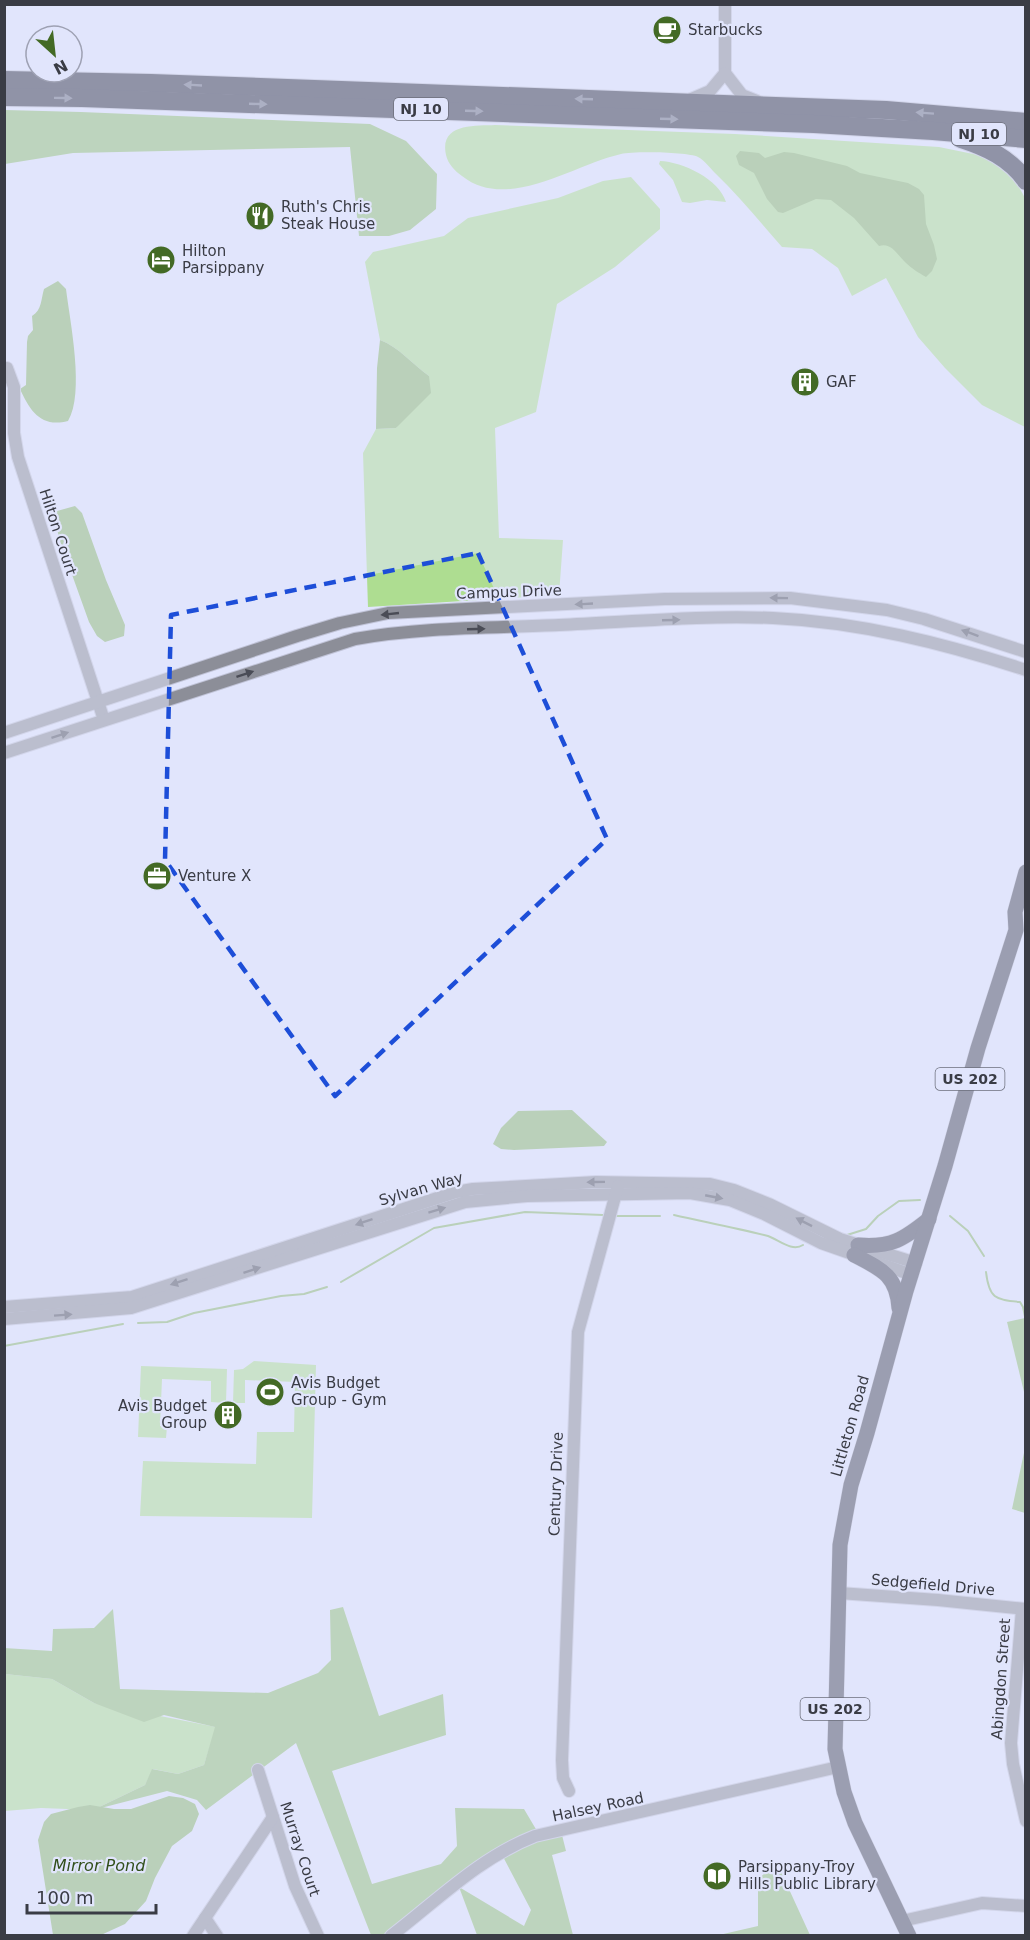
<svg xmlns="http://www.w3.org/2000/svg" width="1030" height="1940" font-family="'DejaVu Sans',sans-serif">
  <rect width="100%" height="100%" fill="#e1e5fc"/>
  <g fill="#aedd91">
    <path d="M495,125l240,9 204,13 49,10 27,23 10,18v229l-43,-22 -37,-37 -27,-31 -32,-59 -34,18 -14,-28 -26,-19 -30,-2c-22,-25 -43,-51 -67,-74 -5,-5 -11,-13 -17,-16 -10,-5 -64,-6 -77,-3 -48,11 -114,58 -159,22 -7,-5 -14,-12 -16,-21 -7,-32 29,-29 49,-30z"/>
    <path d="M660,161c23,1 59,18 66,41l-19,-2 -17,3 -8,-1 -9,-22 -14,-16z"/>
    <path d="M631,177l29,32v20l-45,38 -58,37 -21,108 -41,16 4,110 64,2 -4,55 -191,12 -5,-154 13,-24 20,-1 33,-52c-17,-12 -30,-29 -49,-36l-15,-78 8,-10 71,-16 24,-18 90,-20 45,-17z"/>
    <polygon points="254,1361 316,1365 312,1518 140,1516 143,1461 256,1464 257,1432 294,1432 295,1382 245,1380 245,1403 233,1403 234,1370 243,1369"/>
    <polygon points="141,1366 227,1369 226,1403 211,1402 211,1381 162,1379 160,1426 167,1427 166,1438 138,1437"/>
    <polygon points="5,1674 52,1679 94,1703 216,1727 204,1765 178,1774 153,1769 145,1785 93,1810 41,1808 5,1811"/>
  </g>
  <g fill="#91bf73">
    <polygon points="5,110 81,112 370,124 406,141 437,174 436,209 410,230 389,236 359,236 350,147 73,153 5,164"/>
    <polygon points="1025,1318 1026,1318 1025,1396 1007,1322"/>
    <polygon points="1025,1448 1025,1513 1012,1509"/>
    <polygon points="343,1607 379,1716 443,1694 446,1735 332,1771 372,1884 441,1864 457,1846 455,1808 524,1809 540,1836 561,1831 566,1851 552,1855 573,1935 477,1935 459,1887 524,1926 531,1910 500,1851 390,1935 371,1935 296,1743 206,1810 197,1800 167,1791 93,1810 145,1785 152,1769 178,1774 204,1765 215,1727 164,1715 144,1722 94,1703 52,1679 5,1674 4,1648 52,1651 53,1629 94,1628 113,1609 120,1689 268,1693 318,1673 331,1660 330,1610"/>
    <polygon points="777,1863 810,1935 719,1935 758,1926 758,1879"/>
  </g>
  <g fill="#89b76b">
    <path d="M740,151l19,2 6,5 19,-6 10,1 53,13 13,7 48,10 11,6 5,6 2,29 8,21 3,14 -5,12 -6,6c-7,-4 -15,-9 -20,-14 -9,-8 -14,-21 -27,-17l-25,-28 -23,-18 -15,-1 -33,14 -5,-1 -11,-13 -13,-26 -15,-8 -3,-9z"/>
    <path d="M58,281l8,8c4,33 19,104 2,132 -27,7 -38,-10 -48,-32l6,-4 1,-43 1,-6 5,-6 -1,-14c10,-6 9,-17 12,-27z"/>
    <path d="M380,340c19,7 32,24 49,36l2,17 -35,35 -20,1 1,-61z"/>
    <polygon points="75,506 82,513 106,580 125,625 124,636 105,642 97,636 89,622 61,544 54,519 57,511"/>
    <polygon points="572,1110 607,1142 604,1146 514,1150 501,1149 493,1144 501,1128 518,1111"/>
    <polygon points="169,1796 183,1798 195,1804 199,1814 192,1831 172,1846 155,1878 146,1901 125,1924 101,1935 53,1935 38,1840 44,1822 51,1814 78,1807 90,1805 114,1809 131,1809"/>
  </g>
  <g fill="none" stroke-linecap="round" stroke-linejoin="round">
    <g stroke="#89b76b" stroke-width="2">
      <path d="M674,1215c31,7 63,13 94,21 11,4 24,16 35,9"/>
      <polyline points="617,1216 660,1216"/>
      <polyline points="950,1216 968,1231 984,1256"/>
      <polyline points="847,1235 866,1229 878,1216 899,1201 920,1200"/>
      <path d="M986,1272c3,26 9,28 34,30l3,5 3,14"/>
      <polyline points="341,1282 434,1228 525,1212 603,1215"/>
      <polyline points="138,1323 167,1322 194,1313 281,1296 304,1294 327,1287"/>
      <polyline points="4,1346 123,1324"/>
    </g>
    <g stroke="#c0c3d7" stroke-width="14">
      <g id="minor">
        <polyline points="725,4 725,73 742,95 757,101"/>
        <polyline points="689,100 710,91 725,73"/>
        <polyline points="7,368 14,387 14,433 18,457 104,720"/>
        <polyline points="4,733 297,636 340,623 388,613 665,599 790,598 887,610 924,619 1026,652"/>
        <path d="M4,753l351,-114c67,-12 136,-11 204,-14 71,-3 143,-10 214,-7 86,4 170,25 253,52"/>
        <polyline points="4,1307 132,1297 456,1192 473,1189 596,1182 710,1184 734,1190 769,1204 840,1239 916,1263"/>
        <polyline points="4,1319 131,1308 465,1202 527,1196 690,1193 730,1200 764,1214 821,1243 912,1275"/>
        <polyline points="839,1593 938,1600 1026,1609"/>
        <polyline points="1022,1609 1011,1743 1013,1764 1026,1821"/>
        <polyline points="258,1770 295,1886 318,1936"/>
        <polyline points="569,1791 563,1778 562,1760 578,1332 618,1186"/>
        <polyline points="205,1918 217,1936"/>
        <polyline points="902,1921 982,1903 1026,1906"/>
        <polyline points="193,1936 273,1817"/>
        <path d="M391,1936c47,-36 88,-78 144,-100l303,-69"/>
      </g>
    </g>
    <g stroke="#c0c3d7" stroke-width="16">
      <g id="major">
        <path d="M858,1245c33,3 46,-6 71,-26"/>
        <path d="M854,1255c27,14 43,20 45,53"/>
        <polyline points="909,1936 855,1823 844,1792 835,1749 840,1545 851,1485 867,1433 906,1291 945,1166 978,1048 1016,930 1015,912 1026,872"/>
      </g>
    </g>
    <g stroke="#c0c3d7" stroke-width="20">
      <g id="highway">
        <polyline points="4,80 151,83 886,110 1026,122"/>
        <polyline points="4,97 82,98 814,124 933,131 1026,139"/>
        <path d="M961,139c25,8 49,19 65,42"/>
      </g>
    </g>
    <use href="#minor" stroke="#8c8e98" stroke-width="12"/>
    <use href="#major" stroke="#454757" stroke-width="15"/>
    <use href="#highway" stroke="#2d2f41" stroke-width="18"/>
  </g>
  <defs><path id="oneway-solid" d="M-6-.8H1V-3.2L6.5 0L1 3.2V.8H-6Z" transform="scale(1.5)"/></defs>
  <g fill="#6c6f82">
    <use href="#oneway-solid" transform="translate(193 85) rotate(-177)"/>
    <use href="#oneway-solid" transform="translate(63 98) rotate(1)"/>
    <use href="#oneway-solid" transform="translate(584 99) rotate(-178)"/>
    <use href="#oneway-solid" transform="translate(258 104) rotate(2)"/>
    <use href="#oneway-solid" transform="translate(474 111) rotate(2)"/>
    <use href="#oneway-solid" transform="translate(925 113) rotate(-176)"/>
    <use href="#oneway-solid" transform="translate(669 119) rotate(2)"/>
  </g>
  <g fill="#4a4c56">
    <use href="#oneway-solid" transform="translate(779 598) rotate(-179)"/>
    <use href="#oneway-solid" transform="translate(584 604) rotate(177)"/>
    <use href="#oneway-solid" transform="translate(390 614) rotate(174)"/>
    <use href="#oneway-solid" transform="translate(671 620) rotate(-2)"/>
    <use href="#oneway-solid" transform="translate(476 629) rotate(-2)"/>
    <use href="#oneway-solid" transform="translate(970 633) rotate(-160)"/>
    <use href="#oneway-solid" transform="translate(245 674) rotate(-18)"/>
    <use href="#oneway-solid" transform="translate(60 735) rotate(-18)"/>
    <use href="#oneway-solid" transform="translate(596 1182) rotate(179)"/>
    <use href="#oneway-solid" transform="translate(714 1197) rotate(11)"/>
    <use href="#oneway-solid" transform="translate(437 1210) rotate(-17)"/>
    <use href="#oneway-solid" transform="translate(364 1222) rotate(161)"/>
    <use href="#oneway-solid" transform="translate(804 1222) rotate(-153)"/>
    <use href="#oneway-solid" transform="translate(252 1270) rotate(-18)"/>
    <use href="#oneway-solid" transform="translate(179 1282) rotate(162)"/>
    <use href="#oneway-solid" transform="translate(63 1315) rotate(-4)"/>
  </g>
  <path d="M0 0H1030V1940H0ZM478,553l129,286 -272,257 -170,-236 6,-245z" fill="#e1e5fc" fill-opacity=".55" fill-rule="evenodd"/>
  <path fill="none" stroke="#1d4ed8" stroke-width="4.5" stroke-dasharray="12 8" stroke-linejoin="round" d="M478,553l129,286 -272,257 -170,-236 6,-245z"/>
  <defs>
    <g id="cafe-disc" transform="scale(1.5)"><circle r="9.5" fill="#436a25" stroke="#e1e5fc"/><path d="M-5.5-4.5H6V0H3Q3 3.5 0 3.5H-2.5Q-5.5 3.5-5.5 0ZM3-3.2v2h1.7v-2ZM-6 4.5H4V6H-6Z" fill="#fff"/></g>
    <g id="restaurant-disc" transform="scale(1.5)"><circle r="9.5" fill="#436a25" stroke="#e1e5fc"/><path d="M-5-6h1v4h1v-4h1v4h1v-4h1v5L-1.5 .5V6h-2V.5L-5-1ZM5-6V6H3V1.5H1.5Q1.5-4 5-6Z" fill="#fff"/></g>
    <g id="hotel-disc" transform="scale(1.5)"><circle r="9.5" fill="#436a25" stroke="#e1e5fc"/><path d="M-6-4.5h1.5V1H6V5H4.5V3h-9V5H-6ZM-4 0a1.8 1.8 0 1 1 3.6 0ZM.5 0V-2.5h3Q6-2.5 6 0Z" fill="#fff"/></g>
    <g id="building-disc" transform="scale(1.5)"><circle r="9.5" fill="#436a25" stroke="#e1e5fc"/><path d="M-4-6H4V6H1V3H-1V6H-4ZM-2.5-4.3h1.7v1.8h-1.7ZM.8-4.3h1.7v1.8H.8ZM-2.5-1h1.7V.8h-1.7ZM.8-1h1.7V.8H.8Z" fill="#fff"/></g>
    <g id="office-disc" transform="scale(1.5)"><circle r="9.5" fill="#436a25" stroke="#e1e5fc"/><path d="M-6-3h4V-5.5h4V-3h4V5H-6ZM-1-4.5V-3h2v-1.5ZM-6 0V1H6V0Z" fill="#fff"/></g>
    <g id="stadium-disc" transform="scale(1.5)"><circle r="9.5" fill="#436a25" stroke="#e1e5fc"/><path d="M0-5a6.5 5 0 1 0 0 10a6.5 5 0 1 0 0-10ZM-3.5-1.8h7v3.6h-7Z" fill="#fff"/></g>
    <g id="library-disc" transform="scale(1.5)"><circle r="9.5" fill="#436a25" stroke="#e1e5fc"/><path d="M-6-4Q-3-5.5-.7-3.5V5Q-3 3-6 4ZM6-4Q3-5.5 .7-3.5V5Q3 3 6 4Z" fill="#fff"/></g>
  </defs>
  <g fill-rule="evenodd">
    <use href="#cafe-disc" x="667" y="30"/>
    <use href="#restaurant-disc" x="260" y="216"/>
    <use href="#hotel-disc" x="161" y="260"/>
    <use href="#building-disc" x="805" y="382"/>
    <use href="#office-disc" x="157" y="876"/>
    <use href="#stadium-disc" x="270" y="1392"/>
    <use href="#building-disc" x="228" y="1415"/>
    <use href="#library-disc" x="717" y="1876"/>
  </g>
  <g text-anchor="middle" dominant-baseline="central" stroke-width="4.5" stroke-linejoin="round" paint-order="stroke">
    <g fill="#e1e5fc" stroke="#6c6f7c" stroke-width="1.5">
      <rect x="394" y="98" width="54" height="22" rx="4.5"/>
      <rect x="952" y="123" width="54" height="22" rx="4.5"/>
      <rect x="935.5" y="1068" width="69" height="22" rx="4.5"/>
      <rect x="800.5" y="1698" width="69" height="22" rx="4.5"/>
    </g>
    <g font-size="14" font-weight="bold" fill="#3a3c45">
      <text x="421" y="109">NJ 10</text>
      <text x="979" y="134">NJ 10</text>
      <text x="970" y="1079">US 202</text>
      <text x="835" y="1709">US 202</text>
    </g>
    <g font-size="15" fill="#3a3c45" stroke="#e1e5fc" text-anchor="start">
      <text x="688" y="30">Starbucks</text>
      <text x="281" y="207">Ruth's Chris<tspan x="281" dy="17">Steak House</tspan></text>
      <text x="182" y="251">Hilton<tspan x="182" dy="17">Parsippany</tspan></text>
      <text x="826" y="382">GAF</text>
      <text x="178" y="876">Venture X</text>
      <text x="291" y="1383">Avis Budget<tspan x="291" dy="17">Group - Gym</tspan></text>
      <text x="207" y="1406" text-anchor="end">Avis Budget<tspan x="207" dy="17">Group</tspan></text>
      <text x="738" y="1867">Parsippany-Troy<tspan x="738" dy="17">Hills Public Library</tspan></text>
    </g>
    <g font-size="15" fill="#3a3c45" stroke="#e1e5fc">
      <text transform="translate(58 532) rotate(72)">Hilton Court</text>
      <text transform="translate(509 592) rotate(-2)">Campus Drive</text>
      <text transform="translate(421 1189) rotate(-16)">Sylvan Way</text>
      <text transform="translate(850 1426) rotate(-74)">Littleton Road</text>
      <text transform="translate(556 1484) rotate(-88)">Century Drive</text>
      <text transform="translate(933 1585) rotate(5)">Sedgefield Drive</text>
      <text transform="translate(1001 1679) rotate(-86)">Abingdon Street</text>
      <text transform="translate(598 1807) rotate(-12)">Halsey Road</text>
      <text transform="translate(300 1849) rotate(72)">Murray Court</text>
    </g>
    <g font-size="16" font-style="italic" fill="#314f1a" stroke="#e1e5fc">
      <text x="99" y="1865">Mirror Pond</text>
    </g>
  </g>
  <rect width="1030" height="1940" fill="none" stroke="#3a3c45" stroke-width="12"/>
  <g transform="translate(54 54) rotate(153)"><circle r="28" fill="#e1e5fc" stroke="#9ea1b3" stroke-width="1.5"/>
  <path d="M0-4.5L10 22L0 15L-10 22Z" fill="#436a25"/>
  <text y="-9" font-size="16" font-weight="bold" text-anchor="middle" fill="#3a3c45">N</text>
  </g>
  <path d="M27 1904v9h129v-9" fill="none" stroke="#3a3c45" stroke-width="3"/>
  <text x="36" y="1904" font-size="18" fill="#3a3c45" stroke="#e1e5fc" stroke-width="4.5" paint-order="stroke">100 m</text>
</svg>
